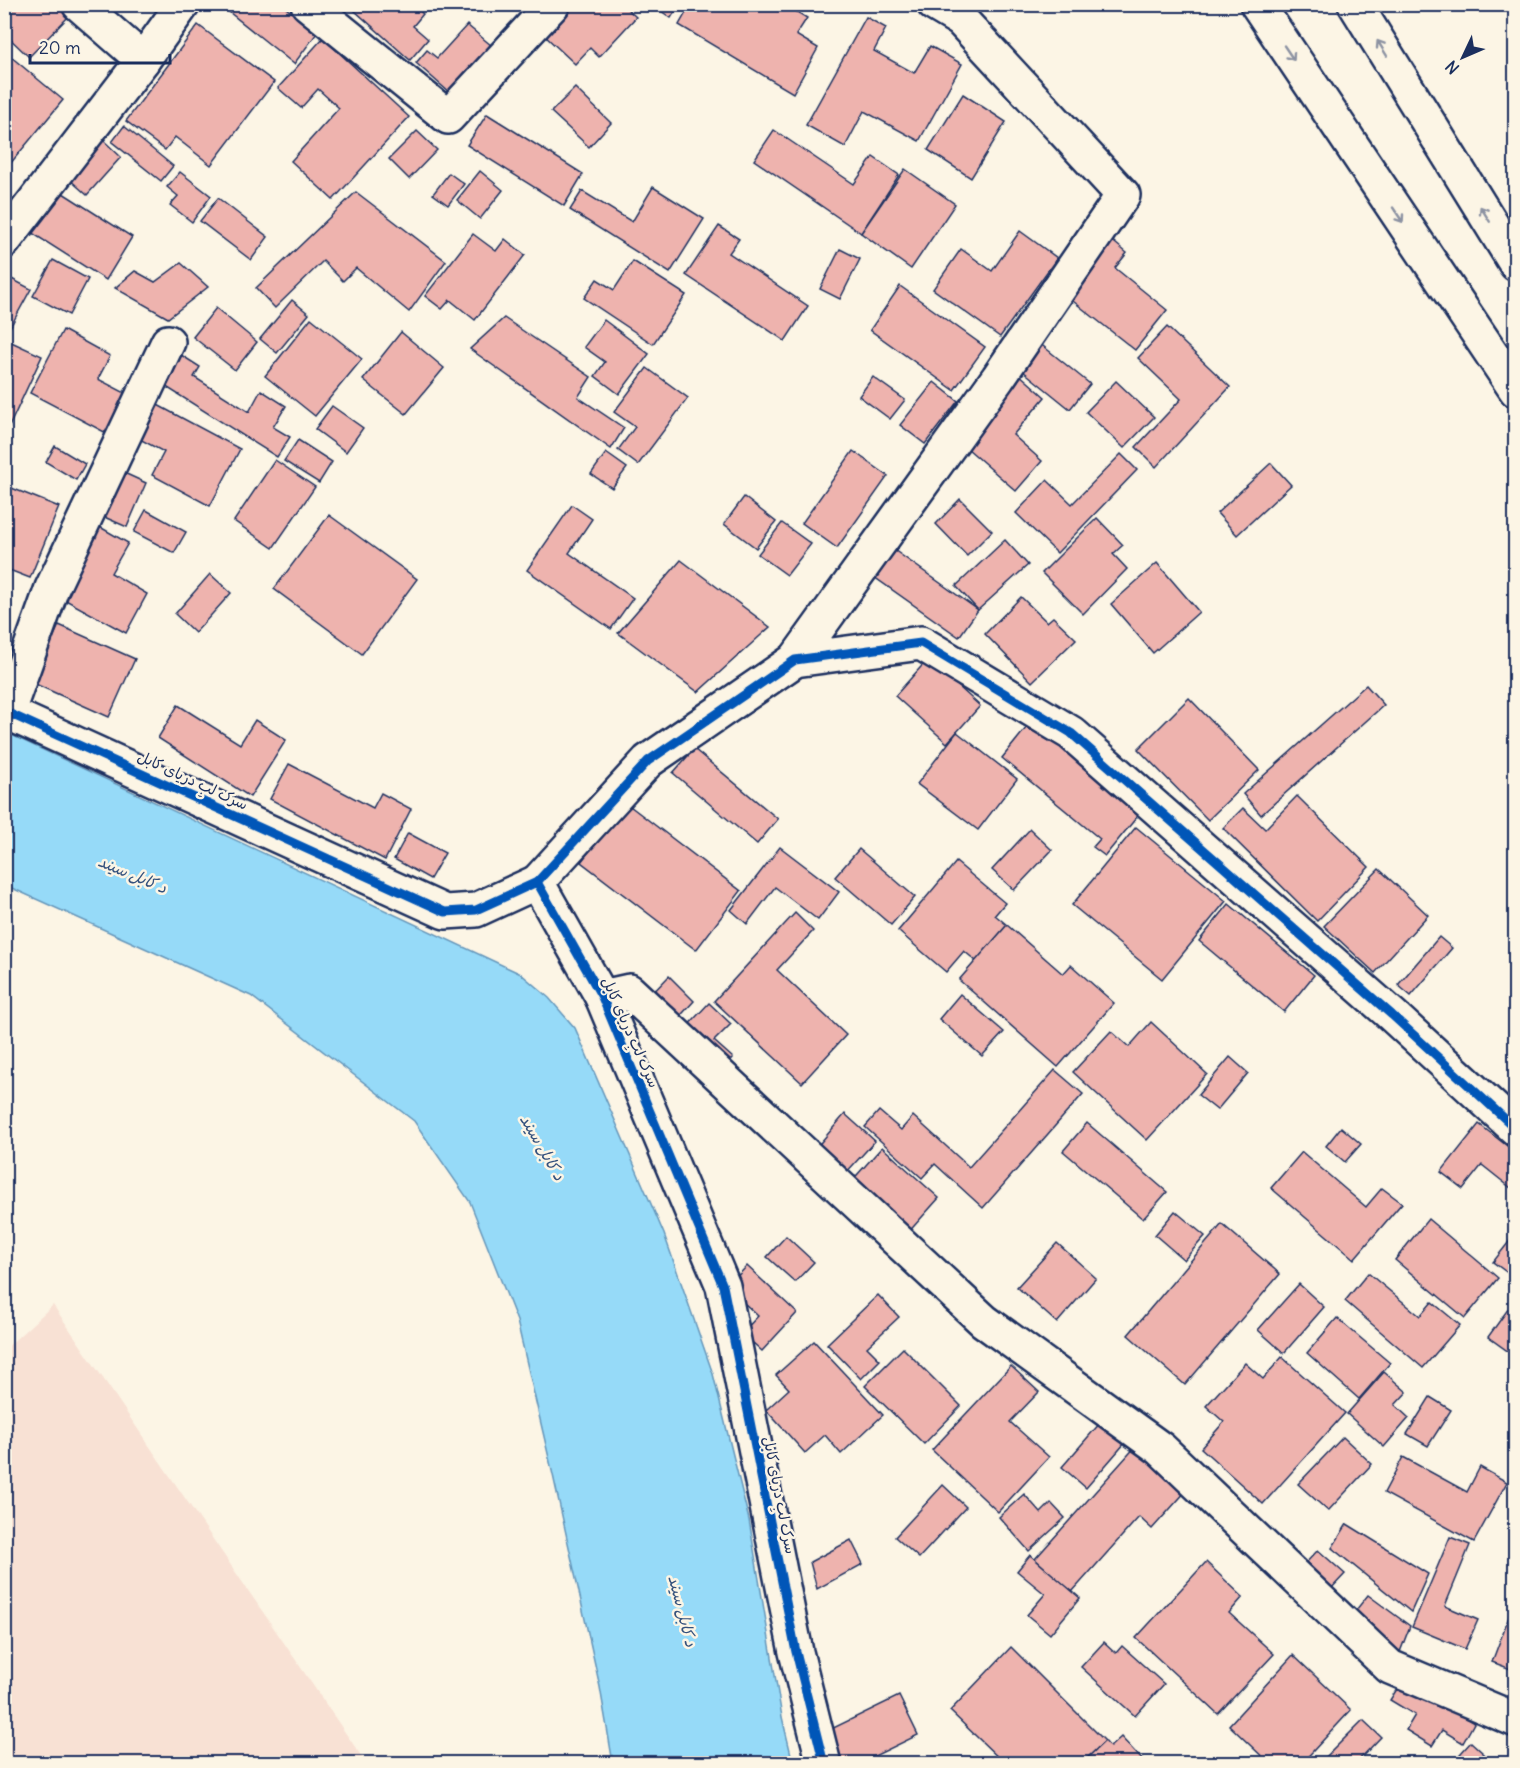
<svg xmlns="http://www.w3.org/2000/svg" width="1520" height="1768" font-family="Delius,'Playpen Sans Arabic',sans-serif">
  <rect width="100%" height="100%" fill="#fcf5e5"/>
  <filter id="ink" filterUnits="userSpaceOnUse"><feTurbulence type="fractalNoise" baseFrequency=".0167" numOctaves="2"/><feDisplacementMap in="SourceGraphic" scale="12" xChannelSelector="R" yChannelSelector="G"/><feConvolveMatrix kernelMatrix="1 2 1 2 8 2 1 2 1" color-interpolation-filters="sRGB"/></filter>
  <g filter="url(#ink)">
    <polygon fill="#f8e1d4" points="53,1305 366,1763 5,1763 5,1349"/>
    <polygon fill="#96daf8" stroke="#6596ba" stroke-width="1.5" points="5,732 521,974 549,998 575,1028 664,1234 713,1374 749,1520 782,1717 793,1763 613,1763 600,1687 553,1475 517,1321 470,1202 414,1121 251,996 5,885"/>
    <g fill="#eeb3ae" stroke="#1b2f5e" stroke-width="1.5">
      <polygon points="17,4 63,4 72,13 29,57 4,33 4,18"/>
      <polygon points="219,4 281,4 317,33 294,64"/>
      <polygon points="358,4 413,4 423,14 413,26 428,39 410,60 354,10"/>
      <polygon points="573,4 622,4 636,17 599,57 590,48 575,64 544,35"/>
      <polygon points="651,4 680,4 671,18"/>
      <polygon points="691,4 784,4 807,18 796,35 818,48 793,93 679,25"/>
      <polygon points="866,17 886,28 874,51 914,73 930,46 962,64 919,141 864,111 845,147 806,125"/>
      <polygon points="198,25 274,82 211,165 175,137 165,150 126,121"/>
      <polygon points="467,25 492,46 450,93 416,63 427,50 437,58"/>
      <polygon points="323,38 409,117 333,200 291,161 339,108 318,89 301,108 278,88"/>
      <polygon points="4,51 63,100 10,164 4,159"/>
      <polygon points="575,88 611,123 589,147 551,112"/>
      <polygon points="963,94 1006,122 971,178 928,150"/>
      <polygon points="487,114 583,174 564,206 467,145"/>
      <polygon points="124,126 173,166 161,181 112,142"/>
      <polygon points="774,130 854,184 873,157 899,175 861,233 754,160"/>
      <polygon points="417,131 437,150 409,179 389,159"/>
      <polygon points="103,140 121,157 87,195 68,178"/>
      <polygon points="905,169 955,204 911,269 861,233"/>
      <polygon points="480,171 503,190 480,219 457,200"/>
      <polygon points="180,172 211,196 192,222 170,205 178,196 167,187"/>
      <polygon points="449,173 464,184 448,205 433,194"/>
      <polygon points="653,187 704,219 670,273 570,210 582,191 632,222"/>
      <polygon points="55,188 132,237 106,280 29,231"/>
      <polygon points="356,192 446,261 409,312 356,268 343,281 323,261 275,308 256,288"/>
      <polygon points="218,198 268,237 251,260 200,221"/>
      <polygon points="719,226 739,239 729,253 808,306 785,341 686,275"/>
      <polygon points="1020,231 1057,258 1000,337 933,289 961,249 992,271"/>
      <polygon points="473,234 496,251 505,239 525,255 475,320 450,300 442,309 425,296"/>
      <polygon points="1109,238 1127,253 1115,268 1167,310 1135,350 1064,294"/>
      <polygon points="840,249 860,259 840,299 820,289"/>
      <polygon points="53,260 88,279 69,315 33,296"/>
      <polygon points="633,261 686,295 653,344 584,298 597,279 614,290"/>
      <polygon points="181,263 208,287 168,318 115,288 135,271 155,282"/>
      <polygon points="4,275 31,289 8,331 4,329"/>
      <polygon points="900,286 985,347 954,390 870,330"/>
      <polygon points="292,300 309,314 277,353 260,339"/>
      <polygon points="216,308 257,342 235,370 193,337"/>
      <polygon points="311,318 362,359 315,416 265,376"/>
      <polygon points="504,318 591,377 578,397 624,428 611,449 470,349"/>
      <polygon points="604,320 649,354 619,394 595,376 605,362 584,347"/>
      <polygon points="1167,327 1230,387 1156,467 1136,447 1181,399 1138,358"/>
      <polygon points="63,330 110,356 98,379 131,396 110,435 30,393"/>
      <polygon points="401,332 444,368 406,414 363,380"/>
      <polygon points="7,340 42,356 7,431 4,430 4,346"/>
      <polygon points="1038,342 1090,384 1070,409 1018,367"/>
      <polygon points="178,353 200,367 194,377 249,412 261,390 286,406 273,427 290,437 277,457 160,383"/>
      <polygon points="647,368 688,398 638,465 618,450 635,427 614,412"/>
      <polygon points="1018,373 1045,397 1013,435 1042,461 1016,491 959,441"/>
      <polygon points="873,377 905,400 890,419 859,396"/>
      <polygon points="1116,381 1154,417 1124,448 1086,412"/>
      <polygon points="934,382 958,401 925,444 900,425"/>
      <polygon points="152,402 240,449 210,506 152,475 164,452 134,436"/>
      <polygon points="332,406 363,428 346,452 315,429"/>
      <polygon points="298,440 332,462 319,483 284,461"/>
      <polygon points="55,446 85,464 76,480 46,462"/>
      <polygon points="853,451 888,476 837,548 802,523"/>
      <polygon points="606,453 627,468 612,488 591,474"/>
      <polygon points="1121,454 1137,470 1057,553 1016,513 1047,480 1072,504"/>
      <polygon points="275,460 315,487 273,548 234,521"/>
      <polygon points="1271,463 1291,485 1237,535 1217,513"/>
      <polygon points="122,472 146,483 127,527 102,516"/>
      <polygon points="4,485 59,507 30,578 4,568"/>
      <polygon points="744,497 776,522 756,548 724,524"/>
      <polygon points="960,499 992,531 967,556 936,524"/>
      <polygon points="572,505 592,519 569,553 633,598 611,629 527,570"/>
      <polygon points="146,510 186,532 174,553 134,532"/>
      <polygon points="329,515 417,579 362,654 274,589"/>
      <polygon points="1097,518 1123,545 1113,554 1127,569 1083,614 1042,573"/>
      <polygon points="782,523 811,544 787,575 758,554"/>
      <polygon points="100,527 128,543 111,573 147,594 126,633 60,597"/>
      <polygon points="1005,540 1028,565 978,610 956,586"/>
      <polygon points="887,545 978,610 959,637 867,572"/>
      <polygon points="681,560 770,627 698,692 618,633"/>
      <polygon points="1157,563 1199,612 1153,653 1111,604"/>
      <polygon points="210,574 231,593 195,633 175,614"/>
      <polygon points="1021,597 1047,622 1053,617 1076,639 1032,682 985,634"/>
      <polygon points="59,625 135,659 109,717 33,683"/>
      <polygon points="928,659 980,706 947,743 895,696"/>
      <polygon points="1366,685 1384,705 1261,815 1243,794"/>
      <polygon points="1189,698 1259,770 1208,820 1138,749"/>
      <polygon points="178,705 240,744 255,720 286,740 250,797 158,738"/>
      <polygon points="1031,722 1141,812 1105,856 1093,847 1100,839 1002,758"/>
      <polygon points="957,732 1017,779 978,830 917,784"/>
      <polygon points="694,749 778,819 757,844 673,773"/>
      <polygon points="289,764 373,808 381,793 411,809 385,860 270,799"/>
      <polygon points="1297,796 1369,867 1317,921 1223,828 1243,808 1265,829"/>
      <polygon points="626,803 741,891 696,950 581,862"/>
      <polygon points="1136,827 1226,901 1162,979 1072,905"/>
      <polygon points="1030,829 1052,850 1014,890 992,870"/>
      <polygon points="408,833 445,853 430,879 394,859"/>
      <polygon points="780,847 839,892 818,920 775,887 747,924 731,910"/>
      <polygon points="859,849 915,897 891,925 835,877"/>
      <polygon points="956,862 1005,903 995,915 1007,925 976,961 964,951 946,972 898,931"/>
      <polygon points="1379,869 1428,915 1375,973 1324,926"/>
      <polygon points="1229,904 1314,975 1284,1012 1199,941"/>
      <polygon points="795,913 813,931 777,970 846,1035 802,1083 714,1001"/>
      <polygon points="1007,925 1063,974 1071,965 1114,1003 1058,1067 959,980"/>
      <polygon points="1439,937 1452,948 1411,996 1398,985"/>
      <polygon points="669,976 694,1001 672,1025 646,1000"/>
      <polygon points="960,994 1004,1032 982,1056 939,1019"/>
      <polygon points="709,1003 731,1024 714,1041 733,1058 720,1072 680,1034"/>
      <polygon points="1151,1022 1207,1074 1147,1140 1073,1072 1111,1031 1129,1047"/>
      <polygon points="1230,1057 1248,1073 1217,1110 1198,1095"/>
      <polygon points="1055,1070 1083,1094 983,1208 935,1164 922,1178 865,1127 879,1111 901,1130 913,1116 969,1167"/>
      <polygon points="845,1114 875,1141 844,1175 815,1149"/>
      <polygon points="1087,1123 1167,1192 1143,1219 1063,1151"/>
      <polygon points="1479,1124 1516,1153 1516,1192 1482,1165 1463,1189 1441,1172"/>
      <polygon points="1341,1127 1361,1144 1345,1162 1326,1146"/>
      <polygon points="882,1147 939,1198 906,1235 849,1184"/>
      <polygon points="1302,1152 1366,1207 1382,1188 1402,1203 1354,1259 1271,1188"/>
      <polygon points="1175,1211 1205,1236 1184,1260 1155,1235"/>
      <polygon points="1428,1219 1498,1278 1465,1318 1395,1260"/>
      <polygon points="1222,1224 1280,1274 1185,1385 1128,1335"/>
      <polygon points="1516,1233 1516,1265 1509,1274 1493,1262"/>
      <polygon points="786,1236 814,1262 795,1282 767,1257"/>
      <polygon points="1057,1243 1096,1278 1057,1323 1017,1287"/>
      <polygon points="747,1266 797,1313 762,1351 742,1333 758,1316 727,1287"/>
      <polygon points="1368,1273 1420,1316 1432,1302 1460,1325 1423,1368 1345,1301"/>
      <polygon points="1299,1284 1324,1307 1284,1353 1258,1330"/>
      <polygon points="878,1295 899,1317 867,1347 880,1360 861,1379 827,1344"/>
      <polygon points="1516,1298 1516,1357 1488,1337"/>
      <polygon points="1337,1318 1390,1363 1359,1399 1307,1353"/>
      <polygon points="814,1341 883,1415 841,1454 825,1435 805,1453 766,1410 789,1389 776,1375"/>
      <polygon points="903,1348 961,1406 924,1444 865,1386"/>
      <polygon points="1282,1357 1345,1413 1263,1504 1201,1448 1224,1422 1206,1406 1245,1363 1263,1379"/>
      <polygon points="1011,1366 1039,1392 1010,1422 1049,1457 998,1512 932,1450"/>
      <polygon points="1384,1372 1407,1392 1395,1405 1409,1418 1384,1447 1347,1414"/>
      <polygon points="1430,1397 1451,1410 1428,1446 1407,1434"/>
      <polygon points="1101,1422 1125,1443 1086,1488 1062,1467"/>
      <polygon points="1343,1437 1372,1464 1328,1511 1298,1484"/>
      <polygon points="1137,1445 1187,1490 1152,1529 1139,1517 1072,1592 1035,1559"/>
      <polygon points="1403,1457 1467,1492 1480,1467 1507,1482 1474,1542 1384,1493"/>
      <polygon points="943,1485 966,1507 919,1558 895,1537"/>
      <polygon points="1024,1494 1041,1513 1051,1503 1065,1518 1029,1551 999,1517"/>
      <polygon points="1347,1524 1428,1574 1411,1612 1332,1548"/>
      <polygon points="1450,1537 1470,1545 1445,1606 1478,1620 1465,1649 1412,1627"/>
      <polygon points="851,1540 863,1564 817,1589 810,1562"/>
      <polygon points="1318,1550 1345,1574 1329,1591 1303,1566"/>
      <polygon points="1030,1555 1080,1598 1050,1634 1027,1615 1045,1594 1017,1571"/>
      <polygon points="1206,1562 1243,1597 1229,1613 1274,1654 1218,1714 1136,1638"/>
      <polygon points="1368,1595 1410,1626 1400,1652 1352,1615"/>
      <polygon points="1516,1598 1516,1671 1492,1662"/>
      <polygon points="1104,1642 1116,1653 1122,1646 1164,1684 1135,1716 1081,1667"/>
      <polygon points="1011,1647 1105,1741 1081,1764 1005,1764 950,1711"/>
      <polygon points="1293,1655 1351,1710 1301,1764 1270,1764 1229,1725"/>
      <polygon points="1402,1681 1474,1723 1463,1743 1442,1730 1432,1746 1406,1730 1415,1715 1390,1700"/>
      <polygon points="899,1696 918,1735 858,1764 840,1764 825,1732"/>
      <polygon points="1363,1720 1381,1737 1355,1764 1322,1764 1321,1762"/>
      <polygon points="1121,1737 1146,1764 1081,1764 1105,1741 1110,1747"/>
      <polygon points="1471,1742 1495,1764 1451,1764"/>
    </g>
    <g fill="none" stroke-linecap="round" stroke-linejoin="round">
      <g stroke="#1b2f5e" stroke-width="38">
        <g id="minor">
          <polyline points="79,4 143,60"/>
          <polyline points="308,4 448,117 553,4"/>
          <polyline points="4,241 143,60 183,4"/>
          <polyline points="795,660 998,378 1123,195 961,20 934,4"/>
          <polyline points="4,711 445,912 476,910 537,882 602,997 723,1286 796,1652 824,1764"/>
          <polyline points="8,711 52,588 168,342"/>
          <polyline points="537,882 648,761 795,660 921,643 1071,733 1392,1015 1516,1129"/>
          <polyline points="602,997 629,991 984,1321 1161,1449 1390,1667 1516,1720"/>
        </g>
      </g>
      <g stroke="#1b2f5e" stroke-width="38">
        <g id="major">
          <polyline points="1257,4 1516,390"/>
          <polyline points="1355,4 1516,264"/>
        </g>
      </g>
      <use href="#minor" stroke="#fcf5e5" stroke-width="33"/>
      <use href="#major" stroke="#fcf5e5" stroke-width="33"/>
      <g stroke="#fcf5e5" stroke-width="13">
        <g id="cycleway">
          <polyline points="4,711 445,912 476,910 537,882 602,997 723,1286 796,1652 824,1764"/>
          <polyline points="537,882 648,761 795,660 921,643 1071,733 1392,1015 1516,1129"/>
        </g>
      </g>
      <use href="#cycleway" stroke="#0057b8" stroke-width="9"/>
    </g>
    <defs><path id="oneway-shaft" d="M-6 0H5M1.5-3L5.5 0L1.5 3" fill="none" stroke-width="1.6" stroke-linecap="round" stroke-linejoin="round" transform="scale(1.5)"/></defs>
    <g stroke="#8c92a2">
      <use href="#oneway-shaft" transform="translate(1382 48) rotate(-122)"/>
      <use href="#oneway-shaft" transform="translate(1289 53) rotate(56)"/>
      <use href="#oneway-shaft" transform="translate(1485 214) rotate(-122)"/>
      <use href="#oneway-shaft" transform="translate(1398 215) rotate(56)"/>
    </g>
  </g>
  <g text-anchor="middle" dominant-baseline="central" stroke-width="5" stroke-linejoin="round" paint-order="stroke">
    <g font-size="15" fill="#1b2f5e" stroke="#fcf5e5">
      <text transform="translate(193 780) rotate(25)">سرک لبِ دریای کابل</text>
      <text transform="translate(631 1032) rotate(66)">سرک لبِ دریای کابل</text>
      <text transform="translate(780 1495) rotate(79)">سرک لبِ دریای کابل</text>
    </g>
    <g font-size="16" font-style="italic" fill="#34517d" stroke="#fcf5e5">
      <text transform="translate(133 874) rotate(23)">د کابل سيند</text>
      <text transform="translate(543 1147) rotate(60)">د کابل سيند</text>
      <text transform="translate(683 1611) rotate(76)">د کابل سيند</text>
    </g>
  </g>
  <rect width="1520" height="1768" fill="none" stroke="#fcf5e5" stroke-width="24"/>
  <rect x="12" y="12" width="1496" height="1744" fill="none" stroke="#1b2f5e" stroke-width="2" filter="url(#ink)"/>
  <g transform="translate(1463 57) rotate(226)" stroke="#fcf5e5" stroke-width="4.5" paint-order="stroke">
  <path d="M0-4.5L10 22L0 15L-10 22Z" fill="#1b2f5e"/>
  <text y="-9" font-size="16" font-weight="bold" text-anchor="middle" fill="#1b2f5e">N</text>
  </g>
  <path d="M30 54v9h140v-9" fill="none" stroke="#1b2f5e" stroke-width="3"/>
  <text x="39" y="54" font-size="18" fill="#1b2f5e" stroke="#fcf5e5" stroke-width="4.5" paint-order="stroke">20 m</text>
</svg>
